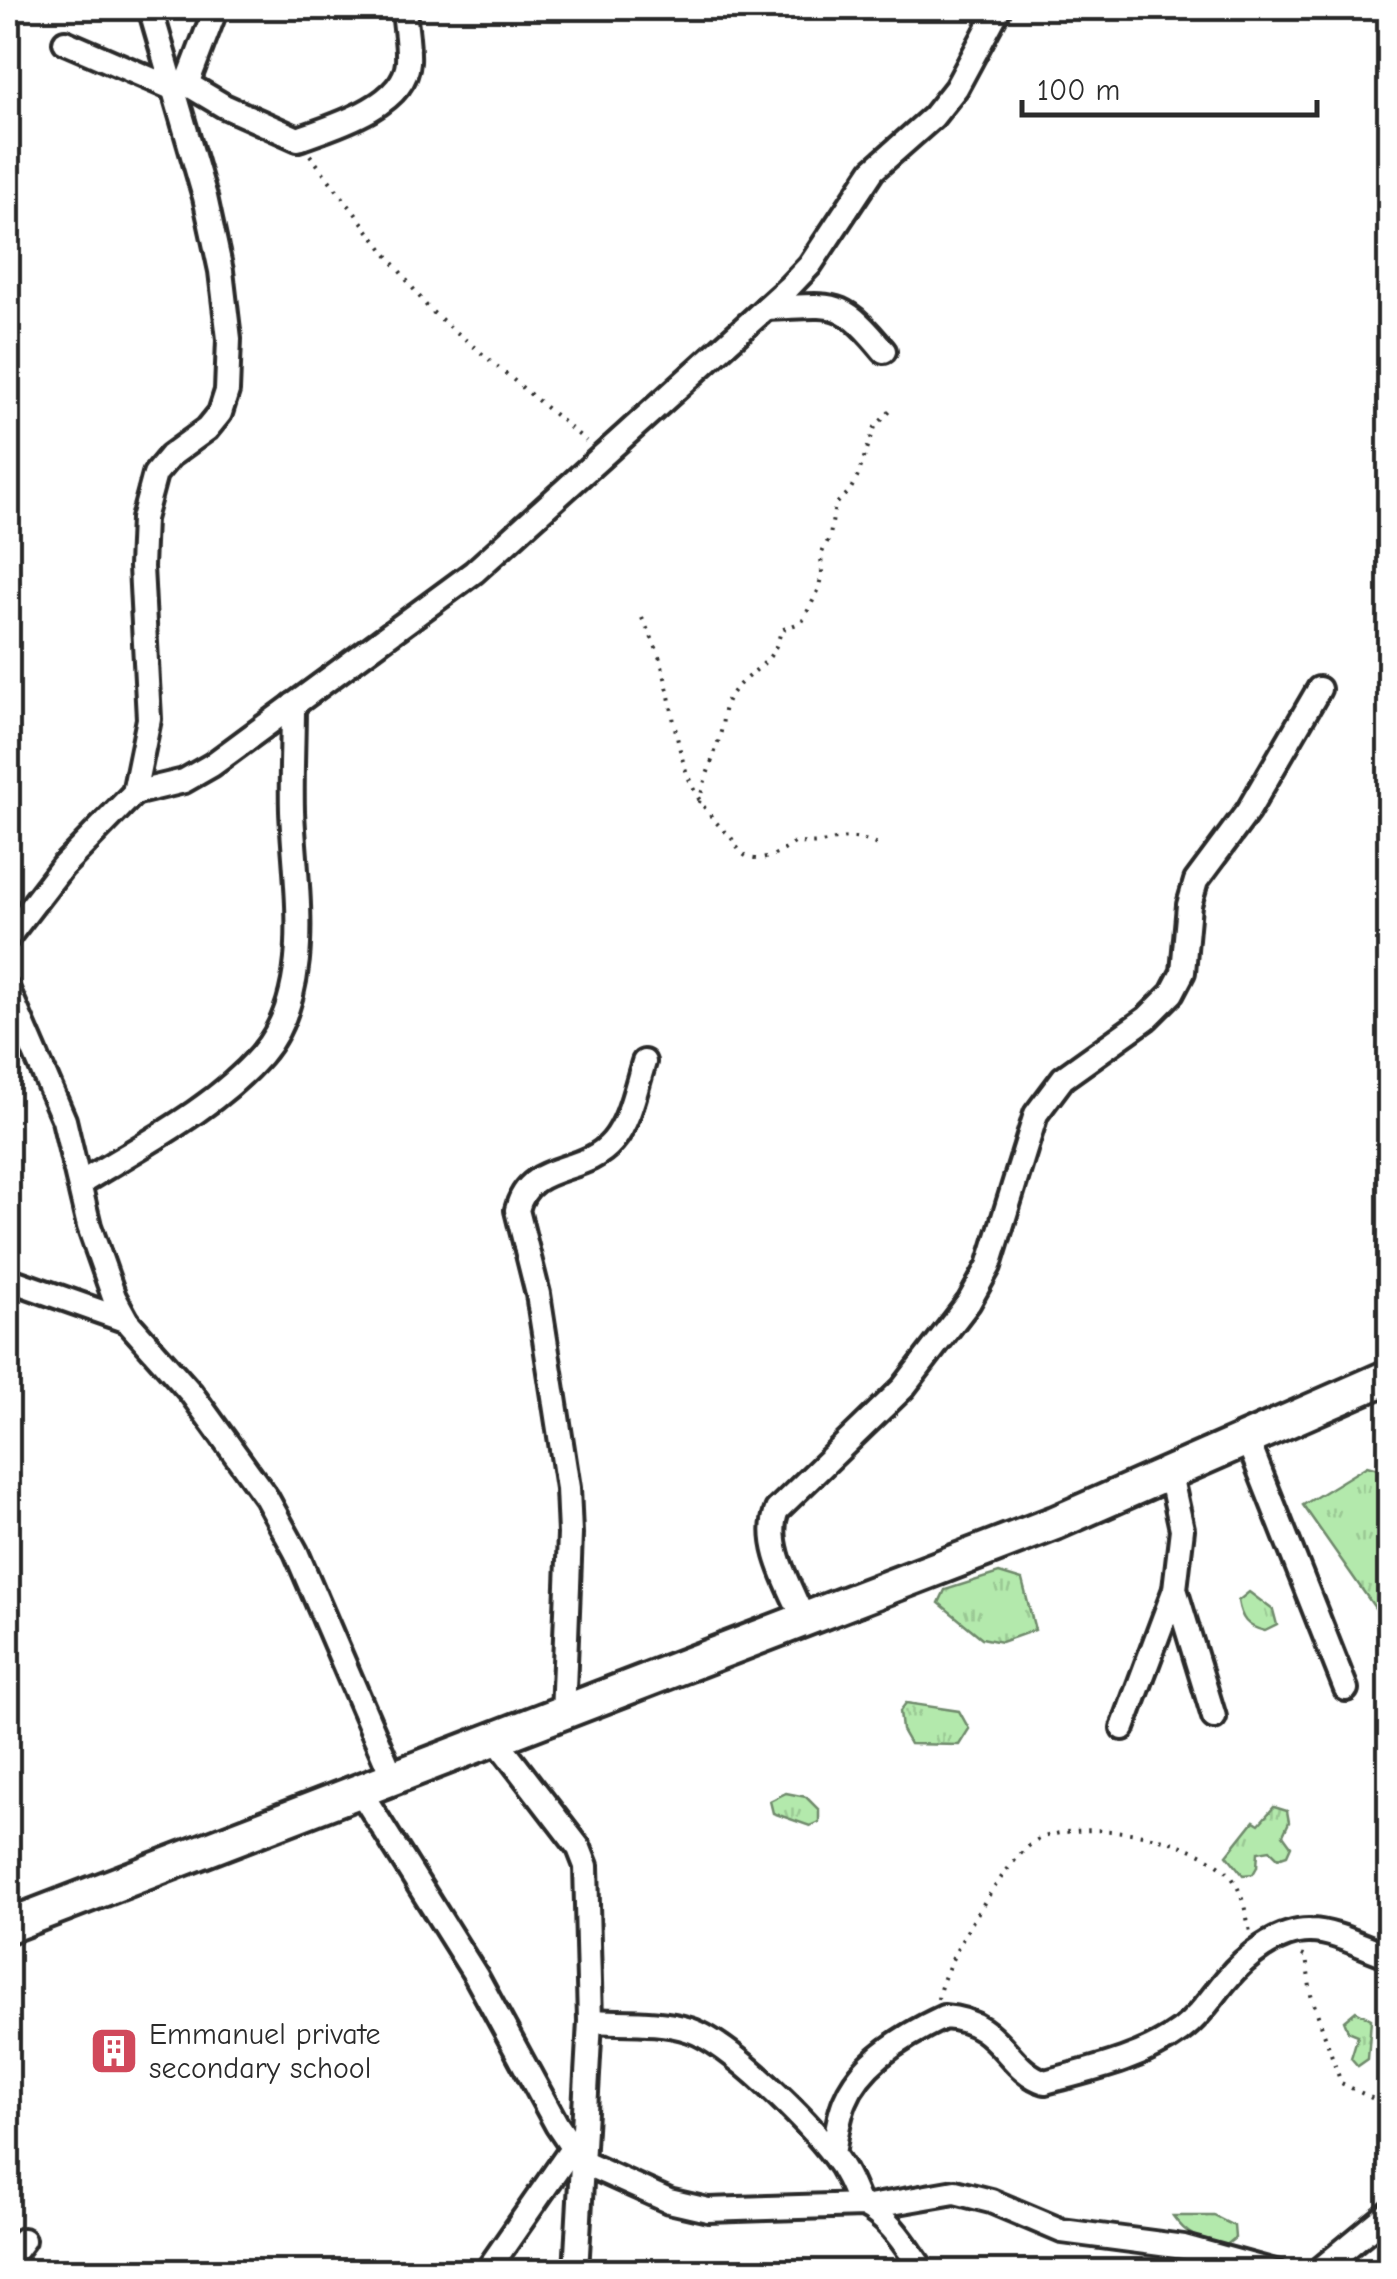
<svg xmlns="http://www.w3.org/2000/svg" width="1397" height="2279" font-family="'Comic Neue',sans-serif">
  <defs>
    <pattern id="park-tufts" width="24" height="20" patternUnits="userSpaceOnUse" patternTransform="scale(2.5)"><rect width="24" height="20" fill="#b3e9ac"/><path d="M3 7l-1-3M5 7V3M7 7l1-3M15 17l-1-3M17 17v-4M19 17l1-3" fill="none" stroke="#9ac894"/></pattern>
  </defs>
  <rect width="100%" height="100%" fill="#fff"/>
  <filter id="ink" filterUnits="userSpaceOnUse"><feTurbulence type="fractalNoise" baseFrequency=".01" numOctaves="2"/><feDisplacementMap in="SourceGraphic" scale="20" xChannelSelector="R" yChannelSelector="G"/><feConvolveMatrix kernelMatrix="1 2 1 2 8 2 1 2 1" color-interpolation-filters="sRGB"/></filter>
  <g filter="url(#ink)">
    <g fill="url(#park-tufts)" stroke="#6f8a6c" stroke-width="2.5">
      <polygon points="1367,1466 1389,1472 1389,1628 1303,1505"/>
      <polygon points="999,1573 1022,1580 1035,1630 1001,1642 982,1638 939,1603 945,1590"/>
      <path d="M1249,1592l24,18 4,15 -12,6c-18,-4 -24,-12 -27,-30z"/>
      <polygon points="906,1703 959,1711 969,1729 959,1745 910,1744 902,1730 900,1711"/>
      <polygon points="786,1793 806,1797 819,1810 819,1822 810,1826 773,1813 770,1801"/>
      <polygon points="1274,1807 1287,1811 1289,1822 1283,1835 1291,1846 1287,1855 1278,1858 1270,1850 1258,1852 1257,1867 1253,1874 1243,1875 1227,1855 1254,1821 1259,1824"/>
      <polygon points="1356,2011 1371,2019 1368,2059 1358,2066 1351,2058 1358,2035 1348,2031 1344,2021"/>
      <path d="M1173,2216h41l20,10 1,12 -11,9c-23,-6 -38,-12 -51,-31z"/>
    </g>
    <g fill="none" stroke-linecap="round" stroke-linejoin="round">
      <g stroke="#2b2b2b" stroke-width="30">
        <g id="minor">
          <polyline points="1389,13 1390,13"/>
          <polyline points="65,42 174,89 187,84 216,8"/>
          <path d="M187,84l37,22 74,33c34,-12 107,-33 110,-77 1,-17 -3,-37 -4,-54"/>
          <path d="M766,308c68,-2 73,-12 118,43"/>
          <polyline points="134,793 184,781 212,765 474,572 788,288 810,265 873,170 933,117 956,88 999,8"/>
          <polyline points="8,937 62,867 134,793 149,719 141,567 143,519 155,474 170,456 207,429 220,413 227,391 229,339 221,271 205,197 150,8"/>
          <polyline points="8,990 64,1120 89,1226 114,1297 127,1321 191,1393 266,1497 296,1552 393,1778"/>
          <path d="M81,1183c61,-38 133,-74 180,-128 55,-64 34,-167 31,-244 -1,-35 1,-71 1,-106"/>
          <polyline points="8,1279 127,1321"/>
          <polyline points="1247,1439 1346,1689"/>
          <polyline points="1175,1589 1214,1717"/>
          <path d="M805,1622c-13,-32 -42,-77 -28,-112l126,-122 66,-86 20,-36 47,-152 27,-36 84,-60 25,-25 11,-21 6,-67 7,-24 52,-70 71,-122"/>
          <path d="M563,1715l7,-181 -2,-46 -30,-194 -21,-84c12,-50 66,-33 96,-69 17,-20 23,-54 31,-79"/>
          <polyline points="1123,1728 1175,1589 1182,1529 1170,1474"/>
          <polyline points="496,1740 579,1848 586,1866 590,2021 576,2272"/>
          <path d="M360,1791l116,185 81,149 25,37 87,39 39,9 155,-5c27,13 44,43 61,67"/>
          <path d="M590,2021c32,2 69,-1 100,9 40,13 118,92 144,126 12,15 18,31 25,48"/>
          <path d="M833,2154c3,-18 5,-36 12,-53 16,-40 62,-67 99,-84 57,3 62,53 101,65 45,-12 97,-23 135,-51 19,-14 31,-33 46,-51 18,-22 52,-50 84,-49 25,0 55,17 80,25"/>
          <polyline points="869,2207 955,2192 991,2201 1062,2231 1184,2247 1275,2272"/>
          <polyline points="8,2260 23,2240"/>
          <polyline points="486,2272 571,2150"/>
          <polyline points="1317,2272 1390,2212"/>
        </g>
      </g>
      <g stroke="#2b2b2b" stroke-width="40">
        <polyline id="secondary" points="8,1926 1055,1523 1390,1376"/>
      </g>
      <g stroke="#2b2b2b" stroke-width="4" stroke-dasharray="2.5 8" stroke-linecap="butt">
        <polyline points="310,155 429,309 586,441"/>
        <path d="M642,618c5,11 12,23 16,35 22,66 13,129 68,179 7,6 9,13 14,19 16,18 40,2 56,-9 36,8 48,-17 86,6"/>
        <path d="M699,803c5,-24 15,-45 21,-68 4,-12 2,-28 9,-38 20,-29 44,-28 52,-67l21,-8 16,-31 4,-18 -1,-18 9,-19 5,-31 14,-13 8,-14 18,-51 19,-20"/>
        <polyline points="1302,1955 1306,1957 1311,1995 1341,2083 1390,2107"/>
        <path d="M938,1999c3,-32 71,-147 101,-160 48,-20 146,-4 185,30 18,16 21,41 26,63"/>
      </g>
      <use href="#minor" stroke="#fff" stroke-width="22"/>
      <use href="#secondary" stroke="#fff" stroke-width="32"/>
    </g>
  </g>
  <defs>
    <g id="building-square" transform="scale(2.5)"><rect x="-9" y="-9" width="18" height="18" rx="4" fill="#d1495b" stroke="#fff"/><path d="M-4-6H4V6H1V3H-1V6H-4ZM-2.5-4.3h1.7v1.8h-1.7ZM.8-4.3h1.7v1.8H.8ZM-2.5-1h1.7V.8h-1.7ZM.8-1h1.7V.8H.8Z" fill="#fff"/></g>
  </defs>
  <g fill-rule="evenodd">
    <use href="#building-square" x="114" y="2051"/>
  </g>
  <g text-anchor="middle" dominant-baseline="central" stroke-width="8" stroke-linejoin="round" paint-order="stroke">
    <g font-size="30" fill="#2b2b2b" stroke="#fff" text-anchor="start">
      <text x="149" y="2034">Emmanuel private<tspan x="149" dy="34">secondary school</tspan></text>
    </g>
  </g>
  <rect width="1397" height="2279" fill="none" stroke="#fff" stroke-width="40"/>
  <rect x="20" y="20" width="1357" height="2239" fill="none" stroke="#2b2b2b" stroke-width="4" filter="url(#ink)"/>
  <path d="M1022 100v15h295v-15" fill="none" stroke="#2b2b2b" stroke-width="5"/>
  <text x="1037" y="100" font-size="30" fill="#2b2b2b" stroke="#ffffff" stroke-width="8" paint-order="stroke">100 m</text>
</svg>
